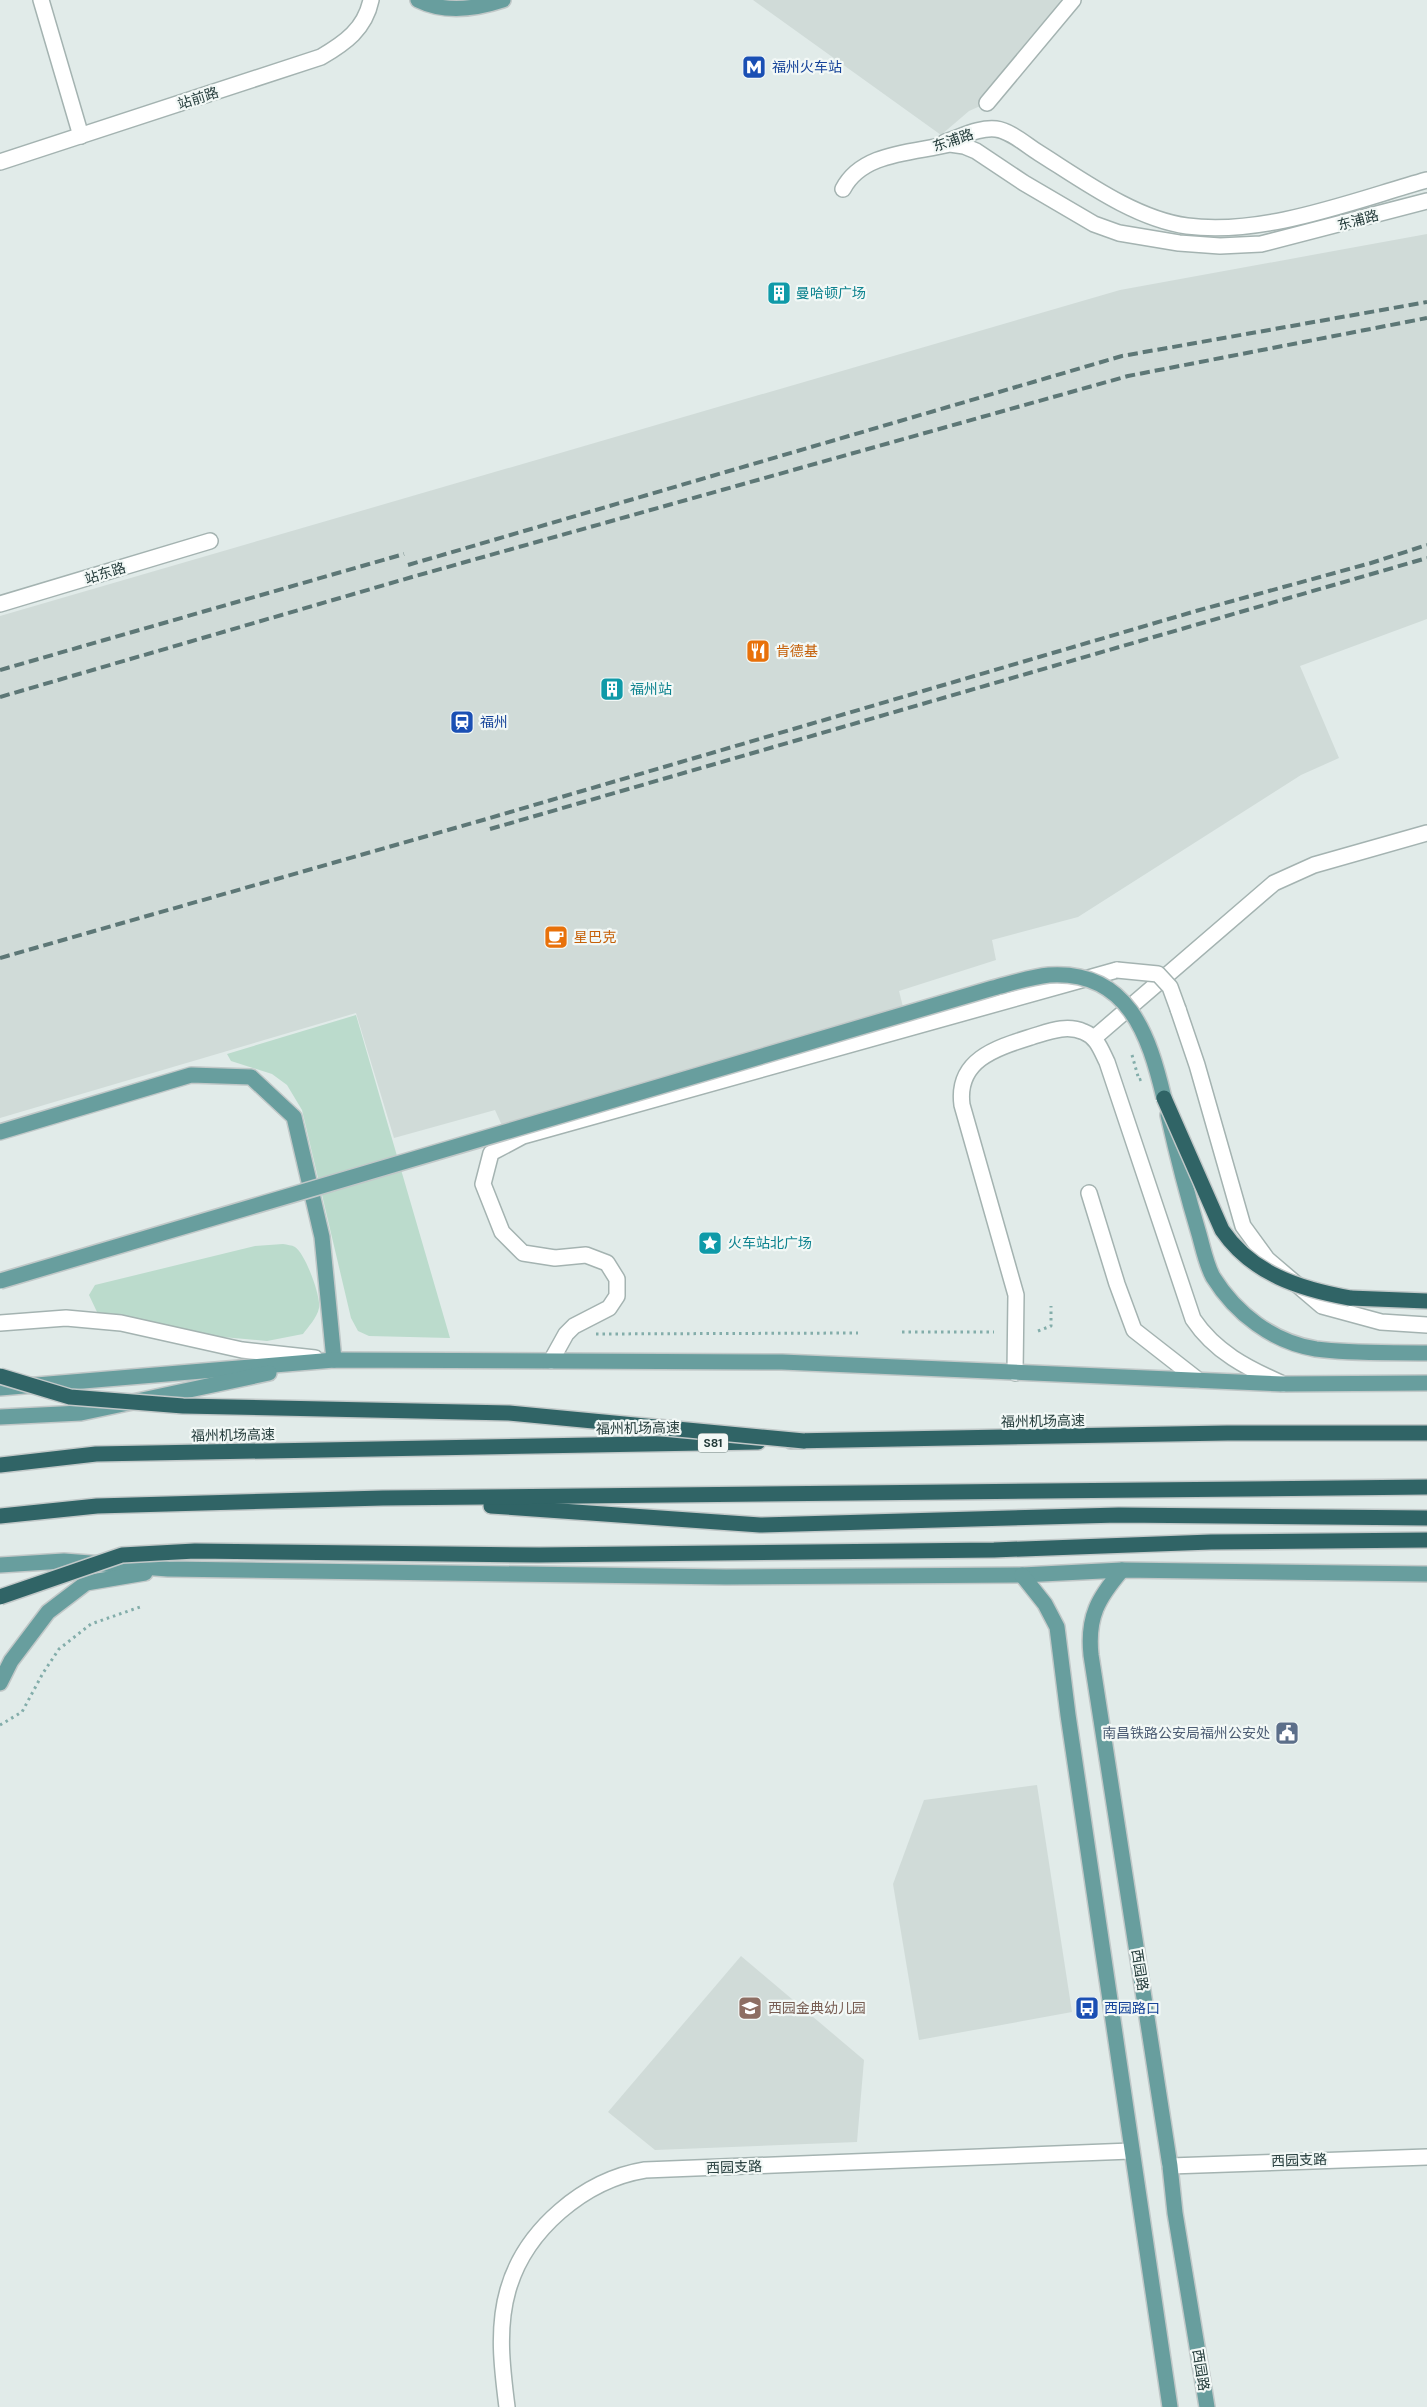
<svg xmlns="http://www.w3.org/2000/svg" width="1427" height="2407" font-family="'DM Sans','Noto Sans SC',sans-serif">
  <rect width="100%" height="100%" fill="#e1ebe9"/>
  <g fill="#d0dbd8">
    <polygon points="753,0 1082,0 995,105 978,107 969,111 941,135"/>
    <polygon points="1427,234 1427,619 1300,666 1339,758 1301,775 1078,917 992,940 996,960 899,991 906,1019 504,1130 495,1110 394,1138 356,1013 0,1118 0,616 1120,290"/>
    <polygon points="1037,1785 1072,2012 919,2040 893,1884 924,1800"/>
    <polygon points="741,1956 864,2060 857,2142 655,2150 608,2112"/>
  </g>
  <g fill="#bbdbcc">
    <polygon points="356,1015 450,1338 369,1336 358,1331 351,1318 302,1110 287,1085 272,1074 231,1061 227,1054"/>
    <path d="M283,1244c4,1 9,1 12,3 10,6 26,49 24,61 -2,10 -11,19 -16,26l-36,7 -67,-6 -20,-7 -83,-16 -8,-17 6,-10 160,-39z"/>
  </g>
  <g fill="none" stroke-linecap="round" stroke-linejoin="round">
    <g stroke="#a4b3b1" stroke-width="18">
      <g id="minor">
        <polyline points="41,0 81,136"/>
        <polyline points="987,103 1073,0"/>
        <path d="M945,142c16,-5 35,-15 51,-13 15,2 30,16 43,24 43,27 96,66 148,73 78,10 165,-25 240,-46"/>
        <path d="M0,162l321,-105c24,-14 44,-28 50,-57"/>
        <path d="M843,189c19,-37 70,-36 107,-45l14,2 12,5 48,32 70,41 25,9 60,10 41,3 41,-2 166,-43"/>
        <polyline points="0,604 210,541"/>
        <polyline points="1178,1009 1197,1065 1243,1226 1267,1259 1322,1306 1381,1322 1427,1325"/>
        <polyline points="1094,1038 1274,883 1314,865 1427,833"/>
        <polyline points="1089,1193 1117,1284 1134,1330 1198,1380"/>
        <polyline points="0,1323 66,1318 121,1323 242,1350 315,1358"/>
        <polyline points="551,1361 566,1334 574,1326 609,1308 617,1296 617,1279 607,1263 586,1255 555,1258 523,1253 502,1232 483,1184 491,1153 523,1136 1117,970"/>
        <path d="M1015,1373l1,-78 -54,-190c-6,-45 34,-57 69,-68 17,-5 35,-13 53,-5 13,5 17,18 23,30l86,257c22,33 54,49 90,65"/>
        <polyline points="1170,2166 1427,2157"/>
        <path d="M507,2407c-5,-39 -10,-79 1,-117 17,-60 76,-110 137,-120l486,-19"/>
      </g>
    </g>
    <g stroke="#c1c8c8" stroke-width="18">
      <g id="major">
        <path d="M418,0c26,13 58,9 85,0"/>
        <path d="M1168,1115c9,40 19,79 31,119 4,14 7,30 14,43 23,37 60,65 103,72 36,5 75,3 111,4"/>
        <polyline points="0,1132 191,1075 251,1077 294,1117 322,1237 334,1360"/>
        <polyline points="0,1388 334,1360 782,1362 1283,1384 1427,1383"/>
        <polyline points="0,1417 81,1413 269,1373"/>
        <polyline points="0,1565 64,1561 168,1569 726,1577 1022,1575 1122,1570 1427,1574"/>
        <path d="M1122,1570c-24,28 -35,47 -31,85l79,511 5,47 32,194"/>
        <polyline points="1022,1575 1045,1604 1057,1627 1068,1715 1170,2407"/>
        <polyline points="0,1683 11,1661 48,1612 86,1583 145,1573"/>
      </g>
    </g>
    <g stroke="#c1c8c8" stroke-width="18">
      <g id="highway">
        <polyline points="1350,1298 1427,1301"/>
        <polyline points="791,1441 1227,1433 1427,1433"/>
        <polyline points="0,1465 96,1454 758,1442"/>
        <polyline points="491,1506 760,1525 1119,1515 1427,1518"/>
        <polyline points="0,1516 97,1506 383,1498 1427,1487"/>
      </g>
    </g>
    <g stroke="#83adaa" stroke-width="3" stroke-dasharray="2.5 4" stroke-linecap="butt">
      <polyline points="1132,1055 1139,1080 1142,1079"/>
      <polyline points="1038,1331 1051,1326 1051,1306"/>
      <polyline points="902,1332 994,1332"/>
      <polyline points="596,1334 858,1333"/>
      <polyline points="0,1725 22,1712 43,1673 59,1649 91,1624 140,1607"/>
    </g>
    <use href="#minor" stroke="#fff" stroke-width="15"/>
    <use href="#major" stroke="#689e9e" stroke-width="15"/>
    <use href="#highway" stroke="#306466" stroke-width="15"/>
    <g stroke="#5d7776" stroke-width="4" stroke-dasharray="10 5" stroke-linecap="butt">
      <polyline points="408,565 1122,356 1427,302"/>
      <polyline points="0,670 404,554"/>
      <polyline points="0,697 412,577 1128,376 1427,318"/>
      <polyline points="490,829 1427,558"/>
      <polyline points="0,958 483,820 1196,611 1371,563 1427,545"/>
    </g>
    <g stroke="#a4b3b1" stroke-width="18" stroke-linecap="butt">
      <polyline id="minor-bridge" points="1117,970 1158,974 1170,987 1178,1009"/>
    </g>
    <g stroke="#c1c8c8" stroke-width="18" stroke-linecap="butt">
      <path id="major-bridge" d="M0,1281l993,-293c19,-5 37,-11 56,-13 79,-5 100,60 115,123"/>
    </g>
    <g stroke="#c1c8c8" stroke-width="18" stroke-linecap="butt">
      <g id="highway-bridge">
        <path d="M1164,1098l58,132c30,44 78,59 128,68"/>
        <polyline points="0,1376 70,1397 183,1406 509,1413 804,1441"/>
        <polyline points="0,1597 122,1555 195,1551 539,1555 994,1550 1211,1542 1427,1540"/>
      </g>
    </g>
    <use href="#minor-bridge" stroke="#fff" stroke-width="15"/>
    <use href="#major-bridge" stroke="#689e9e" stroke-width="15"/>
    <use href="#highway-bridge" stroke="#306466" stroke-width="15"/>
  </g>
  <defs>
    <g id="metro-square" transform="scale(1.25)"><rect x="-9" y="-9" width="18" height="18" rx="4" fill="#1a4fb4" stroke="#f2f8f6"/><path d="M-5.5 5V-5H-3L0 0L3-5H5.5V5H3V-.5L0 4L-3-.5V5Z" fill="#fff"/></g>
    <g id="building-square" transform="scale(1.25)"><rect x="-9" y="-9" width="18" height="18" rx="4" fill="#0f9aa8" stroke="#f2f8f6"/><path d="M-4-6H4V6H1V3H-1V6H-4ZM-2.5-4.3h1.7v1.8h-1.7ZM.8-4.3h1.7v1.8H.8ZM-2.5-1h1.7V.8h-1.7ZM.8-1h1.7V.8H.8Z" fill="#fff"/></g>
    <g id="restaurant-square" transform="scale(1.25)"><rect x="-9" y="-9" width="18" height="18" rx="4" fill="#e8710a" stroke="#f2f8f6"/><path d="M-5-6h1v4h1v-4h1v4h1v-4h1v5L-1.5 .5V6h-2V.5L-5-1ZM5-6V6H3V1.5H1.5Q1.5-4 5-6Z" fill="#fff"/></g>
    <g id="station-square" transform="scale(1.25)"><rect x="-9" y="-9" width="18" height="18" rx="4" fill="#1a4fb4" stroke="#f2f8f6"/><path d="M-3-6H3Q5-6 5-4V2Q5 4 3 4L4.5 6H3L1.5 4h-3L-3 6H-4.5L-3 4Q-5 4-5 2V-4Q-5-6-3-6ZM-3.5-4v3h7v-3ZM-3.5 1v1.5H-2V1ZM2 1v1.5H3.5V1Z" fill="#fff"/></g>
    <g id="cafe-square" transform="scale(1.25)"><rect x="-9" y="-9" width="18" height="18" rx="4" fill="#e8710a" stroke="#f2f8f6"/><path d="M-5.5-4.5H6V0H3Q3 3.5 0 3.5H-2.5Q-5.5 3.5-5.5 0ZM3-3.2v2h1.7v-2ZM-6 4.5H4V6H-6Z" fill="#fff"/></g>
    <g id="sight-square" transform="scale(1.25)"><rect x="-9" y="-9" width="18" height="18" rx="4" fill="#0f9aa8" stroke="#f2f8f6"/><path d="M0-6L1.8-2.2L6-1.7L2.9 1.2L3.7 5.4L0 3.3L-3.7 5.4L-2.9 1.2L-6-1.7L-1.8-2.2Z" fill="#fff"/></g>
    <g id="civic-square" transform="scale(1.25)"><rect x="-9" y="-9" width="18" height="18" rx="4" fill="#5c6f8a" stroke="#f2f8f6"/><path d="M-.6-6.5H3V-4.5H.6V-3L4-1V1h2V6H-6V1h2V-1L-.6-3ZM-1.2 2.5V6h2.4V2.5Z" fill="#fff"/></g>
    <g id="school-square" transform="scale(1.25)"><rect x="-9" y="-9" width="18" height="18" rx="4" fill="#8d6e63" stroke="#f2f8f6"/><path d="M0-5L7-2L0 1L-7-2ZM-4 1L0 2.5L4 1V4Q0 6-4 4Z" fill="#fff"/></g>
    <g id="bus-square" transform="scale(1.25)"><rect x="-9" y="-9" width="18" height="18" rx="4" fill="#1a4fb4" stroke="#f2f8f6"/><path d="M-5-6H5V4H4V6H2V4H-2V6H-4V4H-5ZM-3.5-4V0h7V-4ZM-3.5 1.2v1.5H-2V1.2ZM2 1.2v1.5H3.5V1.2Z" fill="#fff"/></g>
  </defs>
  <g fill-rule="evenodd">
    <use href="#metro-square" x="754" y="67"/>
    <use href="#building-square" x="779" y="293"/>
    <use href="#restaurant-square" x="758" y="651"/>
    <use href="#building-square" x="612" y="689"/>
    <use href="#station-square" x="462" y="722"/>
    <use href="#cafe-square" x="556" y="937"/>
    <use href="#sight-square" x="710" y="1243"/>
    <use href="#civic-square" x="1287" y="1733"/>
    <use href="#school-square" x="750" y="2008"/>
    <use href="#bus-square" x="1087" y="2008"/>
  </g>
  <g text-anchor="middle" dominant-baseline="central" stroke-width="4.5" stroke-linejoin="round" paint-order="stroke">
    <rect fill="#f2f8f6" stroke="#617472" stroke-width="1" x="698" y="1433.5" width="30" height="19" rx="4"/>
    <g font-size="12" font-weight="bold" fill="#233b3a">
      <text x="713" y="1443">S81</text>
    </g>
    <g font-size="14" fill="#164399" stroke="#f2f8f6" text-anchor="start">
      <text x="772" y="67">福州火车站</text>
      <text x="480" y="722">福州</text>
      <text x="1104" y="2008">西园路口</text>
    </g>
    <g font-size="14" fill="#233b3a" stroke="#f2f8f6">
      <text transform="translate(198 98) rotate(-18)">站前路</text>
      <text transform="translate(953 140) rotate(-19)">东浦路</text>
      <text transform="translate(1358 220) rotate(-15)">东浦路</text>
      <text transform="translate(105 573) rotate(-17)">站东路</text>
      <text transform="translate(1043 1421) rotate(-1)">福州机场高速</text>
      <text transform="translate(638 1428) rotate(-1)">福州机场高速</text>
      <text transform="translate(233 1435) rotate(-1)">福州机场高速</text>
      <text transform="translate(1140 1970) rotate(81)">西园路</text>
      <text transform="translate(1299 2160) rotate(-2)">西园支路</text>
      <text transform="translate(734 2167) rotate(-2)">西园支路</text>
      <text transform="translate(1201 2370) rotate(81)">西园路</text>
    </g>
    <g font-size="14" fill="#0d838f" stroke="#f2f8f6" text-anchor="start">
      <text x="796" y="293">曼哈顿广场</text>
      <text x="630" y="689">福州站</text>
      <text x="728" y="1243">火车站北广场</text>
    </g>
    <g font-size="14" fill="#c56008" stroke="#f2f8f6" text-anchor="start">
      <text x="776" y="651">肯德基</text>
      <text x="574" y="937">星巴克</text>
    </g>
    <g font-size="14" fill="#4e5e75" stroke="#f2f8f6" text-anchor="end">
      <text x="1270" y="1733">南昌铁路公安局福州公安处</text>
    </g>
    <g font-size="14" fill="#785e54" stroke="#f2f8f6" text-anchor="start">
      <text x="768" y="2008">西园金典幼儿园</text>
    </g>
  </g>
</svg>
